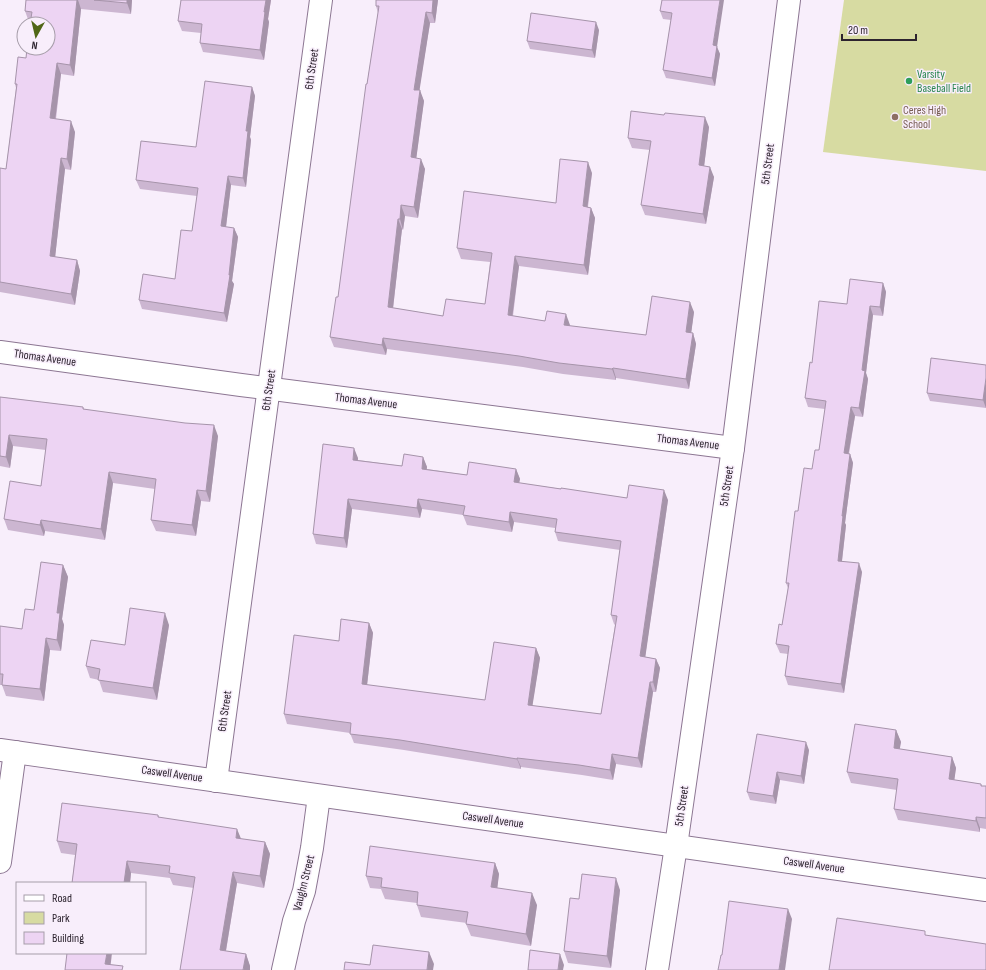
<svg xmlns="http://www.w3.org/2000/svg" width="986" height="970" font-family="'Sofia Sans Condensed',sans-serif">
  <rect width="100%" height="100%" fill="#f8eefb"/>
  <polygon fill="#d7dba2" points="844,0 986,0 986,171 823,152"/>
  <g fill="none" stroke-linecap="round" stroke-linejoin="round">
    <g stroke="#8c7692" stroke-width="24">
      <g id="street">
        <polyline points="0,352 241,385 733,448"/>
        <polyline points="0,750 986,890"/>
        <polyline points="216,781 321,0"/>
        <polyline points="0,862 15,752"/>
        <polyline points="283,970 294,921 304,891 312,848 319,796"/>
        <polyline points="657,970 676,846 733,448 789,0"/>
      </g>
    </g>
    <use href="#street" stroke="#fff" stroke-width="22"/>
  </g>
  <g fill="#ccb6d1">
    <polygon points="26,0 132,0 131,14 81,9 74,76 61,74 56,119 75,132 71,170 65,169 55,257 77,260 80,271 75,305 0,292 0,169 6,169 16,88 15,84 26,58 30,22 29,22 25,11"/>
    <polygon points="181,0 271,0 268,19 269,22 264,60 203,52 200,43 201,33 182,31 178,21"/>
    <polygon points="376,0 438,0 435,23 430,23 419,90 424,101 416,158 425,169 418,218 405,216 403,230 402,229 393,308 443,316 485,304 490,262 461,259 457,248 556,203 592,173 588,207 591,208 595,218 588,275 519,266 513,316 570,325 570,326 646,335 694,312 691,333 693,333 696,344 689,389 616,378 616,380 563,374 523,367 387,349 386,355 334,347 330,337 338,297 367,84 378,13 376,6"/>
    <polygon points="662,0 717,47 720,54 715,86 666,78 663,70 671,20 663,19 660,11"/>
    <polygon points="599,30 595,58 530,49 527,41"/>
    <polygon points="252,87 255,96 250,137 251,140 246,187 231,185 226,227 234,228 238,237 232,281 234,284 227,322 142,309 139,300 175,279 192,231 197,196 140,189 136,180 196,147"/>
    <polygon points="709,127 704,166 714,177 706,224 645,215 641,205 650,150 632,148 628,138"/>
    <polygon points="883,283 886,292 883,316 873,315 866,373 868,379 863,417 855,416 849,454 850,454 853,463 845,523 846,525 842,561 862,572 844,693 788,685 785,676 788,654 780,653 776,644 782,625 788,588 786,583 798,511 819,450 825,409 808,407 805,398 812,363 847,304"/>
    <polygon points="986,365 986,408 930,401 927,393"/>
    <polygon points="0,397 83,407 84,409 218,436 210,502 201,501 196,536 156,531 151,520 155,489 113,483 105,540 45,531 44,536 8,530 4,519 41,486 46,450 13,446 10,468 0,466"/>
    <polygon points="423,457 427,467 427,469 467,475 516,469 520,479 519,483 627,498 668,500 645,657 656,659 660,668 656,692 653,692 642,768 616,764 613,780 582,775 521,767 521,769 404,750 354,743 350,733 287,724 284,714 339,641 369,623 373,633 367,685 485,700 536,648 540,658 532,706 601,714 615,625 614,624 611,615 620,550 558,541 555,532 555,528 514,522 512,532 467,525 463,515 422,509 420,518 352,509 347,548 316,544 313,534 358,458 358,460 402,466"/>
    <polygon points="63,565 68,577 62,619 64,625 61,651 50,650 44,701 6,696 2,685 0,685 0,626 22,629"/>
    <polygon points="169,625 157,700 103,692 99,680 90,678 86,666 125,645"/>
    <polygon points="896,730 901,742 899,749 952,757 956,768 954,780 981,784 982,786 986,786 986,829 980,828 980,832 898,820 894,809 897,790 851,783 847,772"/>
    <polygon points="809,750 804,784 780,780 776,804 750,800 747,792"/>
    <polygon points="158,815 159,817 241,839 265,842 270,854 264,888 237,883 226,951 246,954 250,966 180,970 194,888 173,885 170,878 131,873 130,883 72,883 75,855 61,853 57,841"/>
    <polygon points="495,863 499,874 497,888 537,905 531,946 471,936 466,924 467,923 421,917 417,905 417,903 385,899 381,889 370,888 366,876"/>
    <polygon points="620,890 611,968 568,963 564,951 579,899"/>
  </g>
  <g fill="#a694aa">
    <polygon points="77,0 78,0 81,9 74,76 70,65"/>
    <polygon points="127,0 132,0 131,14 127,3"/>
    <polygon points="266,0 271,0 268,19 269,22 264,60 260,50 264,12"/>
    <polygon points="433,0 438,0 435,23 432,13"/>
    <polygon points="720,0 724,0 717,47 720,54 715,86 712,78 713,45"/>
    <polygon points="426,12 430,23 418,100 414,90"/>
    <polygon points="596,22 599,30 595,58 592,50"/>
    <polygon points="57,63 61,74 54,129 50,118"/>
    <polygon points="252,87 255,96 250,137 251,140 246,187 243,178 246,131"/>
    <polygon points="420,90 424,101 415,168 411,157"/>
    <polygon points="705,117 709,127 703,175 699,165"/>
    <polygon points="71,121 75,132 71,170 67,159"/>
    <polygon points="61,158 65,169 54,267 50,256"/>
    <polygon points="421,159 425,169 418,218 414,207"/>
    <polygon points="588,162 592,173 586,217 583,206"/>
    <polygon points="710,167 714,177 706,224 703,214"/>
    <polygon points="228,176 231,185 225,235 221,226"/>
    <polygon points="401,205 405,216 403,230 400,219"/>
    <polygon points="591,208 595,218 588,275 584,265"/>
    <polygon points="398,219 402,229 392,317 388,307"/>
    <polygon points="234,228 238,237 232,281 234,284 227,322 224,313"/>
    <polygon points="515,256 519,266 511,326 508,315"/>
    <polygon points="77,260 80,271 75,305 71,294"/>
    <polygon points="883,283 886,292 883,316 880,307"/>
    <polygon points="690,302 694,312 690,342 686,332"/>
    <polygon points="870,306 873,315 866,373 868,379 863,417 859,408 862,370"/>
    <polygon points="566,314 570,325 568,336 564,325"/>
    <polygon points="693,333 696,344 689,389 686,379"/>
    <polygon points="383,338 387,349 386,355 382,345"/>
    <polygon points="613,368 616,378 616,380 612,369"/>
    <polygon points="986,378 986,408 983,400"/>
    <polygon points="851,407 855,416 847,462 844,453"/>
    <polygon points="214,425 218,436 210,502 206,491"/>
    <polygon points="9,435 13,446 10,468 6,457"/>
    <polygon points="354,448 358,458 357,469 353,460"/>
    <polygon points="850,454 853,463 845,523 846,525 841,569 838,561 842,516"/>
    <polygon points="423,457 427,467 425,479 422,469"/>
    <polygon points="516,469 520,479 517,492 514,482"/>
    <polygon points="109,472 113,483 105,540 101,529"/>
    <polygon points="197,490 201,501 196,536 192,525"/>
    <polygon points="664,490 668,500 644,666 640,656"/>
    <polygon points="348,499 352,509 347,548 344,538"/>
    <polygon points="418,499 422,509 420,518 417,508"/>
    <polygon points="510,512 514,522 512,532 509,522"/>
    <polygon points="41,520 45,531 44,536 40,525"/>
    <polygon points="859,563 862,572 844,693 841,684"/>
    <polygon points="63,565 68,577 62,619 64,625 61,651 57,640 57,613"/>
    <polygon points="165,613 169,625 157,700 153,688"/>
    <polygon points="369,623 373,633 366,694 362,684"/>
    <polygon points="46,638 50,650 44,701 40,689"/>
    <polygon points="536,648 540,658 531,715 528,705"/>
    <polygon points="656,659 660,668 656,692 653,682"/>
    <polygon points="650,682 653,692 642,768 638,758"/>
    <polygon points="896,730 901,742 898,759 894,748"/>
    <polygon points="806,742 809,750 804,784 801,776"/>
    <polygon points="612,754 616,764 613,780 610,770"/>
    <polygon points="952,757 956,768 953,790 949,779"/>
    <polygon points="517,758 521,767 521,769 517,759"/>
    <polygon points="777,772 780,780 776,804 773,796"/>
    <polygon points="976,817 980,828 980,832 976,821"/>
    <polygon points="237,829 242,841 236,838"/>
    <polygon points="265,842 270,854 264,888 260,876"/>
    <polygon points="127,861 131,873 130,883 124,883"/>
    <polygon points="495,863 499,874 496,899 491,887"/>
    <polygon points="233,872 237,883 224,962 220,950"/>
    <polygon points="616,878 620,890 611,968 607,956"/>
    <polygon points="532,893 537,905 531,946 526,934"/>
    <polygon points="788,909 792,919 785,970 779,970"/>
    <polygon points="429,952 434,964 433,970 427,970"/>
    <polygon points="107,953 112,953 110,970 105,964"/>
    <polygon points="246,954 250,966 250,970 243,970"/>
    <polygon points="560,954 564,965 563,970 558,970"/>
  </g>
  <g fill="#edd4f3" stroke="#a694aa">
    <polygon points="26,0 77,0 70,65 57,63 50,118 71,121 67,159 61,158 50,256 77,260 71,294 0,282 0,168 6,169 17,84 15,84 18,57 26,58 27,48 48,48 48,24 30,24 32,12 25,11"/>
    <polygon points="94,0 127,0 127,3"/>
    <polygon points="181,0 266,0 264,12 265,12 260,50 200,43 202,24 178,21"/>
    <polygon points="376,0 433,0 432,13 426,12 414,90 420,90 411,157 421,159 414,207 401,205 400,219 398,219 388,307 443,316 446,299 485,304 492,253 457,248 464,191 556,203 560,159 588,162 583,206 591,208 584,265 515,256 508,315 545,321 547,311 566,314 564,325 646,335 652,296 690,302 686,332 693,333 686,379 613,368 612,369 559,363 519,356 383,338 382,345 330,337 336,297 338,297 366,84 367,84 379,6 376,6"/>
    <polygon points="662,0 720,0 713,45 717,46 712,78 663,70 672,13 660,11"/>
    <polygon points="531,13 596,22 592,50 527,41"/>
    <polygon points="205,81 252,87 246,131 248,131 243,178 228,176 221,226 234,228 229,275 230,275 224,313 139,300 143,274 175,279 181,230 192,231 198,188 136,180 141,141 196,147"/>
    <polygon points="631,111 664,115 665,113 705,117 699,165 710,167 703,214 641,205 651,141 628,138"/>
    <polygon points="850,279 883,283 880,307 870,306 862,370 865,371 859,408 851,407 844,453 850,454 842,516 843,516 838,561 859,563 841,684 785,676 789,646 776,644 779,624 782,625 789,583 786,583 795,511 798,511 804,468 812,469 815,450 819,450 826,401 805,398 810,362 812,363 819,301 847,304"/>
    <polygon points="931,358 986,365 986,378 983,400 927,393"/>
    <polygon points="0,397 83,407 83,409 185,423 214,425 206,491 197,490 192,525 151,520 156,479 109,472 101,529 41,520 40,525 4,519 10,481 41,486 47,439 9,435 6,457 0,456"/>
    <polygon points="323,444 354,448 353,460 402,466 404,454 423,457 422,469 467,475 469,462 516,469 514,482 561,489 561,488 627,498 629,485 664,490 640,656 656,659 653,682 650,682 638,758 612,754 610,770 579,765 517,758 517,759 400,740 350,734 351,723 284,714 294,635 339,641 341,619 369,623 362,684 485,700 494,642 536,648 528,705 601,714 617,616 611,615 621,541 555,532 557,519 510,512 509,522 463,515 465,506 418,499 417,508 348,499 344,538 313,534"/>
    <polygon points="41,562 63,565 57,613 60,613 57,640 46,638 40,689 2,685 3,674 0,674 0,626 22,629 25,609 34,610"/>
    <polygon points="130,608 165,613 153,688 98,680 100,669 86,666 91,640 125,645"/>
    <polygon points="855,724 896,730 894,748 952,757 949,779 981,784 981,786 986,786 986,818 976,817 976,821 894,809 898,779 847,772"/>
    <polygon points="757,734 806,742 801,776 777,772 773,796 747,792"/>
    <polygon points="62,803 158,815 158,817 237,829 236,838 265,842 260,876 233,872 220,950 246,954 243,970 180,970 195,877 169,873 170,866 127,861 124,883 72,883 77,844 57,841"/>
    <polygon points="370,846 495,863 491,887 532,893 526,934 466,924 468,912 417,905 418,892 381,887 382,878 366,876"/>
    <polygon points="582,874 616,878 607,956 564,951 570,898 579,899"/>
    <polygon points="729,901 788,909 779,970 718,970 721,955 722,955"/>
    <polygon points="837,918 925,931 925,935 986,944 986,970 829,970"/>
    <polygon points="373,945 429,952 427,970 344,970 345,962 370,965"/>
    <polygon points="530,950 560,954 558,970 528,970"/>
    <polygon points="67,953 107,953 105,964 123,966 122,970 65,970"/>
  </g>
  <circle fill="#2e9e5b" stroke="#f8eefb" stroke-width="1.5" cx="909" cy="81" r="4"/>
  <circle fill="#8d6e63" stroke="#f8eefb" stroke-width="1.5" cx="895" cy="117" r="4"/>
  <g text-anchor="middle" dominant-baseline="central" stroke-width="3" stroke-linejoin="round" paint-order="stroke">
    <g font-size="12" fill="#2c232e" stroke="#f8eefb">
      <text transform="translate(312 69) rotate(-82)">6th Street</text>
      <text transform="translate(768 164) rotate(-83)">5th Street</text>
      <text transform="translate(45 358) rotate(8)">Thomas Avenue</text>
      <text transform="translate(269 390) rotate(-82)">6th Street</text>
      <text transform="translate(366 401) rotate(7)">Thomas Avenue</text>
      <text transform="translate(688 442) rotate(7)">Thomas Avenue</text>
      <text transform="translate(727 486) rotate(-82)">5th Street</text>
      <text transform="translate(225 711) rotate(-82)">6th Street</text>
      <text transform="translate(172 774) rotate(8)">Caswell Avenue</text>
      <text transform="translate(682 806) rotate(-82)">5th Street</text>
      <text transform="translate(493 820) rotate(8)">Caswell Avenue</text>
      <text transform="translate(814 865) rotate(8)">Caswell Avenue</text>
      <text transform="translate(304 883) rotate(-76)">Vaughn Street</text>
    </g>
    <g font-size="12" fill="#27864d" stroke="#f8eefb" text-anchor="start">
      <text x="917" y="74">Varsity<tspan x="917" dy="14">Baseball Field</tspan></text>
    </g>
    <g font-size="12" fill="#785e54" stroke="#f8eefb" text-anchor="start">
      <text x="903" y="110">Ceres High<tspan x="903" dy="14">School</tspan></text>
    </g>
  </g>
  <rect x="16" y="882" width="130" height="72" fill="#f8eefb" stroke="#a69da9"/>
  <rect x="24" y="895" width="20" height="6" fill="#ffffff" stroke="#a69da9"/>
  <text x="52" y="902" font-size="12" fill="#2c232e">Road</text>
  <rect x="24" y="912" width="20" height="12" fill="#d7dba2" stroke="#a69da9"/>
  <text x="52" y="922" font-size="12" fill="#2c232e">Park</text>
  <rect x="24" y="932" width="20" height="12" fill="#edd4f3" stroke="#a69da9"/>
  <text x="52" y="942" font-size="12" fill="#2c232e">Building</text>
  <g transform="translate(36 36) rotate(188)"><circle r="19" fill="#f8eefb" stroke="#a69da9"/>
  <path d="M0-3L7 15L0 10L-7 15Z" fill="#506716"/>
  <text y="-6" font-size="11" font-weight="bold" text-anchor="middle" fill="#2c232e">N</text>
  </g>
  <path d="M842 34v6h74v-6" fill="none" stroke="#2c232e" stroke-width="2"/>
  <text x="848" y="34" font-size="12" fill="#2c232e" stroke="#f8eefb" stroke-width="3" paint-order="stroke">20 m</text>
</svg>
